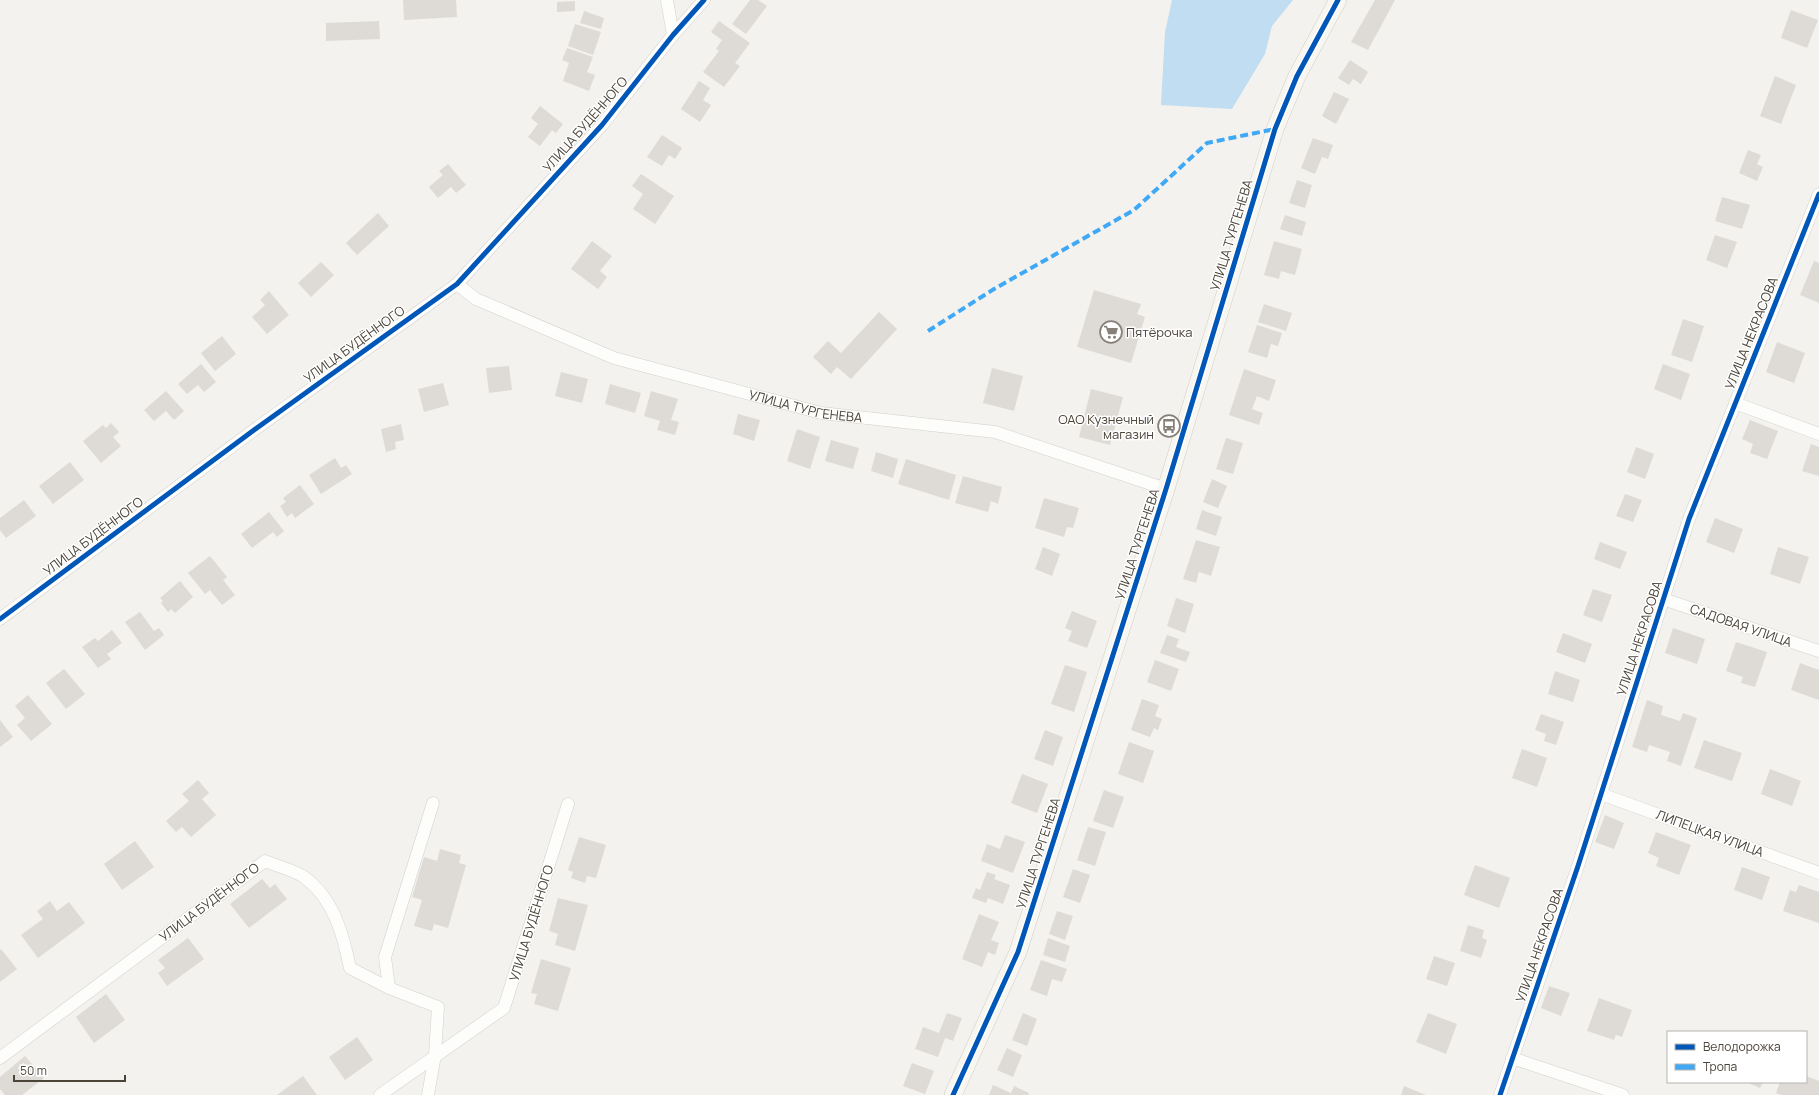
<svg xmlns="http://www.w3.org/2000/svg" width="1819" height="1095" font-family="Manrope,sans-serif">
  <rect width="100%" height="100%" fill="#f4f2ee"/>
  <polygon fill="#c0ddf1" points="1172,0 1293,0 1272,26 1265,54 1232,109 1161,105 1165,32"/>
  <g fill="#dedbd6">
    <polygon points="403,0 456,0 457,17 404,20"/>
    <polygon points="750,0 758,0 767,6 746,34 732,24"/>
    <polygon points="1375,0 1395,0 1368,50 1351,42"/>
    <polygon points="575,1 575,11 557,12 557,2"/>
    <polygon points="1791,10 1818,20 1807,48 1781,38"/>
    <polygon points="584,11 604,18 601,29 580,23"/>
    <polygon points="379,21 380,39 326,41 326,23"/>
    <polygon points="719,21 750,43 735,63 740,66 724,87 703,72 719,51 716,49 722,40 711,32"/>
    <polygon points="575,24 601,32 593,55 568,46"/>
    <polygon points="567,48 593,57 587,72 595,75 589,91 563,81 569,63 562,60"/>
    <polygon points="1350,60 1368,72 1361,84 1353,79 1349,85 1338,78"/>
    <polygon points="1775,76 1796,85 1781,124 1760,116"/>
    <polygon points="699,81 710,88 703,100 711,105 700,122 681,109"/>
    <polygon points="1334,92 1349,99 1336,124 1322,116"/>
    <polygon points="540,106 563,124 556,133 552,130 540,146 528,137 538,124 531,118"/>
    <polygon points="662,135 682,148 675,159 669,155 662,166 647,157"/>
    <polygon points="1313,138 1333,145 1328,159 1322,157 1315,174 1301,168"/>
    <polygon points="1748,150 1761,155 1757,164 1763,167 1757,181 1739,173"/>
    <polygon points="448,164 466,185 456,193 451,187 438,198 429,187 443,175 439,171"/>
    <polygon points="641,174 674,196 655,224 633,209 643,194 632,186"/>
    <polygon points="1297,180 1312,185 1305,208 1289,203"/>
    <polygon points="1722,197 1750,205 1742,229 1715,221"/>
    <polygon points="378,213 389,226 357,255 346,243"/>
    <polygon points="1285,215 1306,222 1302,236 1280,229"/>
    <polygon points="1715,235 1737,242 1727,268 1706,260"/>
    <polygon points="592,241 612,256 600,271 607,277 598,289 571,269"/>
    <polygon points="1274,241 1302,249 1295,275 1281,271 1279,279 1264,275"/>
    <polygon points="1814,261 1819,263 1819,303 1800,295"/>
    <polygon points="321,262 334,275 311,297 298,283"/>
    <polygon points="1094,290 1141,304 1137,314 1145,317 1131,363 1077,347"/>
    <polygon points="269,291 289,315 267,334 252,317 265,305 260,300"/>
    <polygon points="1264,304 1292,313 1286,331 1258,322"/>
    <polygon points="879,312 897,329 851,379 837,367 831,374 813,357 828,341 841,353"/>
    <polygon points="1683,319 1704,326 1692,362 1671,355"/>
    <polygon points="1257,325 1282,333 1278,346 1271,344 1267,358 1248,352"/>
    <polygon points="222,336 236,354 215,371 201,353"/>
    <polygon points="1777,342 1805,353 1794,383 1766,372"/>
    <polygon points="201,364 216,382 204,392 198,385 187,394 178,384"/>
    <polygon points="1663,364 1690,374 1681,400 1654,389"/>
    <polygon points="509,366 512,390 489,393 486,368"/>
    <polygon points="992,368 1023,376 1014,411 983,403"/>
    <polygon points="1244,369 1276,380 1269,401 1257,396 1252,409 1263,413 1259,425 1229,415"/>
    <polygon points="561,372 588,379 582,403 555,396"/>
    <polygon points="443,383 449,405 424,412 418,389"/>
    <polygon points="610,384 641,393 635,413 605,404"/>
    <polygon points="1091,389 1123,397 1110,445 1079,437"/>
    <polygon points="166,391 184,411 174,420 166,411 154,421 144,410"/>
    <polygon points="651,391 678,399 671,420 679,422 675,435 657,430 660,421 644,416"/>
    <polygon points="738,414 760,420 754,441 733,434"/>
    <polygon points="1750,420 1778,431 1767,459 1750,453 1753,444 1742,439"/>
    <polygon points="111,423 119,432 113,437 121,446 101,463 83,441 103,425 106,428"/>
    <polygon points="401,424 404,440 395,442 396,449 386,452 381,429"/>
    <polygon points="797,429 820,437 810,469 787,461"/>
    <polygon points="1226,438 1243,443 1233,474 1216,469"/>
    <polygon points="831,440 859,448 853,469 825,461"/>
    <polygon points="1811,444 1819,447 1819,476 1802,471"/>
    <polygon points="1636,447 1654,454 1645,479 1627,472"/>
    <polygon points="876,452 898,459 893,478 871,471"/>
    <polygon points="335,458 341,468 346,465 352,474 321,494 309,475"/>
    <polygon points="906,459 956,475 949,500 898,484"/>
    <polygon points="70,462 84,480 53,504 39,486"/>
    <polygon points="963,476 1002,487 998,504 991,501 988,512 955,503"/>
    <polygon points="1212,479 1227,486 1218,508 1203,502"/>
    <polygon points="300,485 314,504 295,518 292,513 287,517 280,506 286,502 283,498"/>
    <polygon points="1625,494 1642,500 1633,522 1616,516"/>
    <polygon points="1044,498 1079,508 1073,528 1067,527 1064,537 1035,528"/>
    <polygon points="24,500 36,516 6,538 0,530 0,518"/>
    <polygon points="1202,510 1222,517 1216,536 1196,529"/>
    <polygon points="269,512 284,531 277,537 273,532 252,548 241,534"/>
    <polygon points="1715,518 1743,529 1734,553 1706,542"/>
    <polygon points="1196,540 1220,547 1211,576 1199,572 1196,583 1183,579"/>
    <polygon points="1600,542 1627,552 1620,569 1594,559"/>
    <polygon points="1043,547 1060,554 1052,576 1035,569"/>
    <polygon points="1778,547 1809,557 1800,584 1770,574"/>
    <polygon points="210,556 227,577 223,580 235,595 222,605 210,590 205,594 188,573"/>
    <polygon points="180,581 193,597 175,613 171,609 168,612 161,603 163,601 160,598"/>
    <polygon points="1593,589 1612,595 1602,622 1583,615"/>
    <polygon points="1176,598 1194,604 1185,633 1167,626"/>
    <polygon points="1072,611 1097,621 1087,648 1068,641 1072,631 1065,628"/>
    <polygon points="140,612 154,631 159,628 164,635 145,650 125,622"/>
    <polygon points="1673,628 1705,639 1697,664 1665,653"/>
    <polygon points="112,630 122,643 107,654 111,659 98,668 82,647 95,638 98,641"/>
    <polygon points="1563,633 1592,644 1585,663 1556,652"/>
    <polygon points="1167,635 1179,639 1176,647 1190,652 1186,662 1160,653"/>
    <polygon points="1736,642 1767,652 1755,687 1741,683 1743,677 1726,671"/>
    <polygon points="1155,660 1179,669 1171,691 1147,682"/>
    <polygon points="1800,663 1819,670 1819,700 1791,690"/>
    <polygon points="1065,665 1087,672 1074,712 1051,704"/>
    <polygon points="64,669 85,694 66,709 46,683"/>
    <polygon points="1555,671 1580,680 1573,702 1548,694"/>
    <polygon points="28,695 52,724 31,741 17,725 25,718 15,706"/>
    <polygon points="1142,699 1159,705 1155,716 1162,719 1158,730 1154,728 1150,737 1131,730"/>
    <polygon points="1647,700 1663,706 1661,715 1680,721 1683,713 1697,718 1681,766 1667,761 1670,752 1649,745 1647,752 1632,747"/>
    <polygon points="1541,714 1564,722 1556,745 1544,741 1546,734 1535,730"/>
    <polygon points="0,720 13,737 0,747"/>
    <polygon points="1045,730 1063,737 1053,766 1034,759"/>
    <polygon points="1704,740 1742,753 1732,781 1694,768"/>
    <polygon points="1129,742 1154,751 1143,783 1118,774"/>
    <polygon points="1522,749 1547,758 1537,787 1512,778"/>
    <polygon points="1770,769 1801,781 1792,806 1761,794"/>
    <polygon points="1022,774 1048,784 1037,813 1011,803"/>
    <polygon points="198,780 209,793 202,799 216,815 191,837 182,827 176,832 166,821 189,801 182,794"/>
    <polygon points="1104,790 1124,797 1113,828 1093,821"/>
    <polygon points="1605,815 1624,823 1614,849 1595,842"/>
    <polygon points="1088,827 1106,832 1095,866 1077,860"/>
    <polygon points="1656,832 1691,845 1679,875 1656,866 1659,858 1648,853"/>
    <polygon points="1005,835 1025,842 1013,873 981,861 987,844 1000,849"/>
    <polygon points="579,837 606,845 596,878 587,876 585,883 571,878 573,872 568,870"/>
    <polygon points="135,841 154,867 122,890 104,864"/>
    <polygon points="440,849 461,855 459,863 466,865 448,928 434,924 432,931 414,926 422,900 412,897 424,857 437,861"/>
    <polygon points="1475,865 1510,878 1499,908 1464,895"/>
    <polygon points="1742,867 1770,877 1762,900 1734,890"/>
    <polygon points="1073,869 1090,875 1080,903 1063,897"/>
    <polygon points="987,872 996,875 994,879 1010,885 1003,904 988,898 986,903 972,898 976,888 980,890"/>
    <polygon points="262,879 270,888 275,884 287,899 249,928 230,904"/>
    <polygon points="1799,885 1819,892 1819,923 1783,911 1790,890 1796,892"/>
    <polygon points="558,898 588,905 575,951 555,945 558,934 549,931"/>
    <polygon points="50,901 57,911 69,902 85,923 38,958 21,935 43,919 37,911"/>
    <polygon points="1057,911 1073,916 1065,940 1049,934"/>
    <polygon points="979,914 999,922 991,940 999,943 995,955 988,952 982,967 962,959"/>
    <polygon points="1468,925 1484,930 1482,938 1487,940 1481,958 1460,951"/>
    <polygon points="188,938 204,959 167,986 158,973 165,968 158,960"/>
    <polygon points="1048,938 1070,946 1065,962 1043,955"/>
    <polygon points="1,949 17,969 0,982 0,950"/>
    <polygon points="1434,956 1455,963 1447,986 1426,979"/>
    <polygon points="541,959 571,968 558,1011 534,1004 537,994 531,993"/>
    <polygon points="1041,960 1067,969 1062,982 1052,979 1047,996 1030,990"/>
    <polygon points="1549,986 1570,993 1561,1016 1541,1008"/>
    <polygon points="106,994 125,1020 94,1043 76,1017"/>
    <polygon points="1599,998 1632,1010 1622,1037 1616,1035 1614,1040 1587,1031"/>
    <polygon points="947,1013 962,1018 953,1041 945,1038 938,1057 915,1049 923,1027 939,1033"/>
    <polygon points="1023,1013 1037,1019 1027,1046 1012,1040"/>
    <polygon points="1428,1013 1457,1024 1446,1054 1416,1042"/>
    <polygon points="357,1037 373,1060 345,1080 329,1057"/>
    <polygon points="1007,1048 1022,1055 1013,1077 997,1070"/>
    <polygon points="25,1056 44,1078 22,1095 5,1095 0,1089 0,1077"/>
    <polygon points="912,1063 934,1071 925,1094 903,1086"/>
    <polygon points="303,1076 317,1095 277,1095"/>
    <polygon points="1806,1076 1819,1081 1819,1095 1781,1095 1776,1093 1780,1082 1806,1082"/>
    <polygon points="1746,1082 1763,1082 1760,1088"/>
    <polygon points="993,1085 1011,1093 1014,1086 1029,1093 1028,1095 989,1095"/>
    <polygon points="1404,1086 1426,1095 1401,1095"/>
  </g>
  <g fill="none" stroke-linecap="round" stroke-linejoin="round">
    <g stroke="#d2d0cb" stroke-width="13">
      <g id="street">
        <polyline points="667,0 673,35"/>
        <path id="s1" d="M457,284l19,15 138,59 207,55 174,19 171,57"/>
        <polyline points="1735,403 1819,434"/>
        <polyline points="1663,599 1819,651"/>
        <polyline points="0,619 254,430 457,284 602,125 673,35 704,0"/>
        <polyline points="1601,794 1819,873"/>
        <polyline points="389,988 385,957 433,803"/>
        <path d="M0,1058l265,-197c12,5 29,9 39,16 30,22 39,57 46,91l39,20 49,19 -3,48 -7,40"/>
        <polyline points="1512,1058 1623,1095"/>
        <polyline points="380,1095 504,1008 568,804"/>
        <polyline points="1500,1095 1578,866 1689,519 1819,194"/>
      </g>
    </g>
    <g stroke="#d3cfc5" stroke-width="18">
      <polyline id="secondary" points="953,1095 1018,952 1166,489 1275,129 1297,76 1338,0"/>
    </g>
    <use href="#street" stroke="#fdfdfc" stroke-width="12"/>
    <use href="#secondary" stroke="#f7f6f1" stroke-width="17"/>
    <polyline stroke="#3fa9f5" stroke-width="4" stroke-dasharray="8 4" stroke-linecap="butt" points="928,331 994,289 1134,210 1207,143 1275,129"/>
    <g stroke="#fff" stroke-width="8">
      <g id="cycleway">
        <polyline points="0,619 254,430 457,284 602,125 673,35 704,0"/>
        <polyline points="953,1095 1018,952 1166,489 1275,129 1297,76 1338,0"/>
        <polyline points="1500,1095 1578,866 1689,519 1819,194"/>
      </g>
    </g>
    <use href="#cycleway" stroke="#0057b8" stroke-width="5"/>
  </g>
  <defs>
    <g id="supermarket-ring" transform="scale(1.15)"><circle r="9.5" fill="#fff" stroke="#868178" stroke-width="1.5"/><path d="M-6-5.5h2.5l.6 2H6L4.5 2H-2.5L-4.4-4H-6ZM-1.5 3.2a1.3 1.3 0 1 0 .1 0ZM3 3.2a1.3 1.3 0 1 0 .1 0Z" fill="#868178"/></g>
    <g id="bus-ring" transform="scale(1.15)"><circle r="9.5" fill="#fff" stroke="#868178" stroke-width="1.5"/><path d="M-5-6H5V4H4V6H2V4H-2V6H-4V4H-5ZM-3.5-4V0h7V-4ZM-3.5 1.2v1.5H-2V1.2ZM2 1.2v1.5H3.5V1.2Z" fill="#868178"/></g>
  </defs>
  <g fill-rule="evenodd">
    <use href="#supermarket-ring" x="1111" y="332"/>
    <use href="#bus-ring" x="1169" y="426"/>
  </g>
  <g text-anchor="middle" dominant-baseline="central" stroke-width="3" stroke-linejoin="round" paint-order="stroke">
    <g font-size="13" fill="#4b4439" stroke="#fff">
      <text transform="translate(585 124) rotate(-49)">УЛИЦА БУДЁННОГО</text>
      <text transform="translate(1231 235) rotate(-73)">УЛИЦА ТУРГЕНЕВА</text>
      <text transform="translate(1751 333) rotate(-68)">УЛИЦА НЕКРАСОВА</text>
      <text transform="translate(354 344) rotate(-36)">УЛИЦА БУДЁННОГО</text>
      <text stroke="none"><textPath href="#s1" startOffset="372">УЛИЦА ТУРГЕНЕВА</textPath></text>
      <text transform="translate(93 536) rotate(-37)">УЛИЦА БУДЁННОГО</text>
      <text transform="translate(1137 544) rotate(-72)">УЛИЦА ТУРГЕНЕВА</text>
      <text transform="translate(1741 625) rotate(19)">САДОВАЯ УЛИЦА</text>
      <text transform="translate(1639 638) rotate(-72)">УЛИЦА НЕКРАСОВА</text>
      <text transform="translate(1710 833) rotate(20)">ЛИПЕЦКАЯ УЛИЦА</text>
      <text transform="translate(1038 853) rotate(-72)">УЛИЦА ТУРГЕНЕВА</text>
      <text transform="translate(209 902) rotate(-37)">УЛИЦА БУДЁННОГО</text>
      <text transform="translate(531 923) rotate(-73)">УЛИЦА БУДЁННОГО</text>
      <text transform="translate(1539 945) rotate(-71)">УЛИЦА НЕКРАСОВА</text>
    </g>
    <g font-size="13" fill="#4b4439" stroke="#fff" text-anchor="start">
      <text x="1126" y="332">Пятёрочка</text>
      <text x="1154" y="419" text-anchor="end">ОАО Кузнечный<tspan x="1154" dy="15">магазин</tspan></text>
    </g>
  </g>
  <rect x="1667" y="1031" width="140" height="52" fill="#ffffff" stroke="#b7b4b0"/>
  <rect x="1675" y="1044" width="20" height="6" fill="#0057b8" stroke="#b7b4b0"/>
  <text x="1703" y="1051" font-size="12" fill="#4b4439">Велодорожка</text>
  <rect x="1675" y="1064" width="20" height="6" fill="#3fa9f5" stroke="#b7b4b0"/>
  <text x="1703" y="1071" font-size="12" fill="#4b4439">Тропа</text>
  <path d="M14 1075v6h111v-6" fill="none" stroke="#4b4439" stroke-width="2"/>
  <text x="20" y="1075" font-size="12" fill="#4b4439" stroke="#ffffff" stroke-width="3" paint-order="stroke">50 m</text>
</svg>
